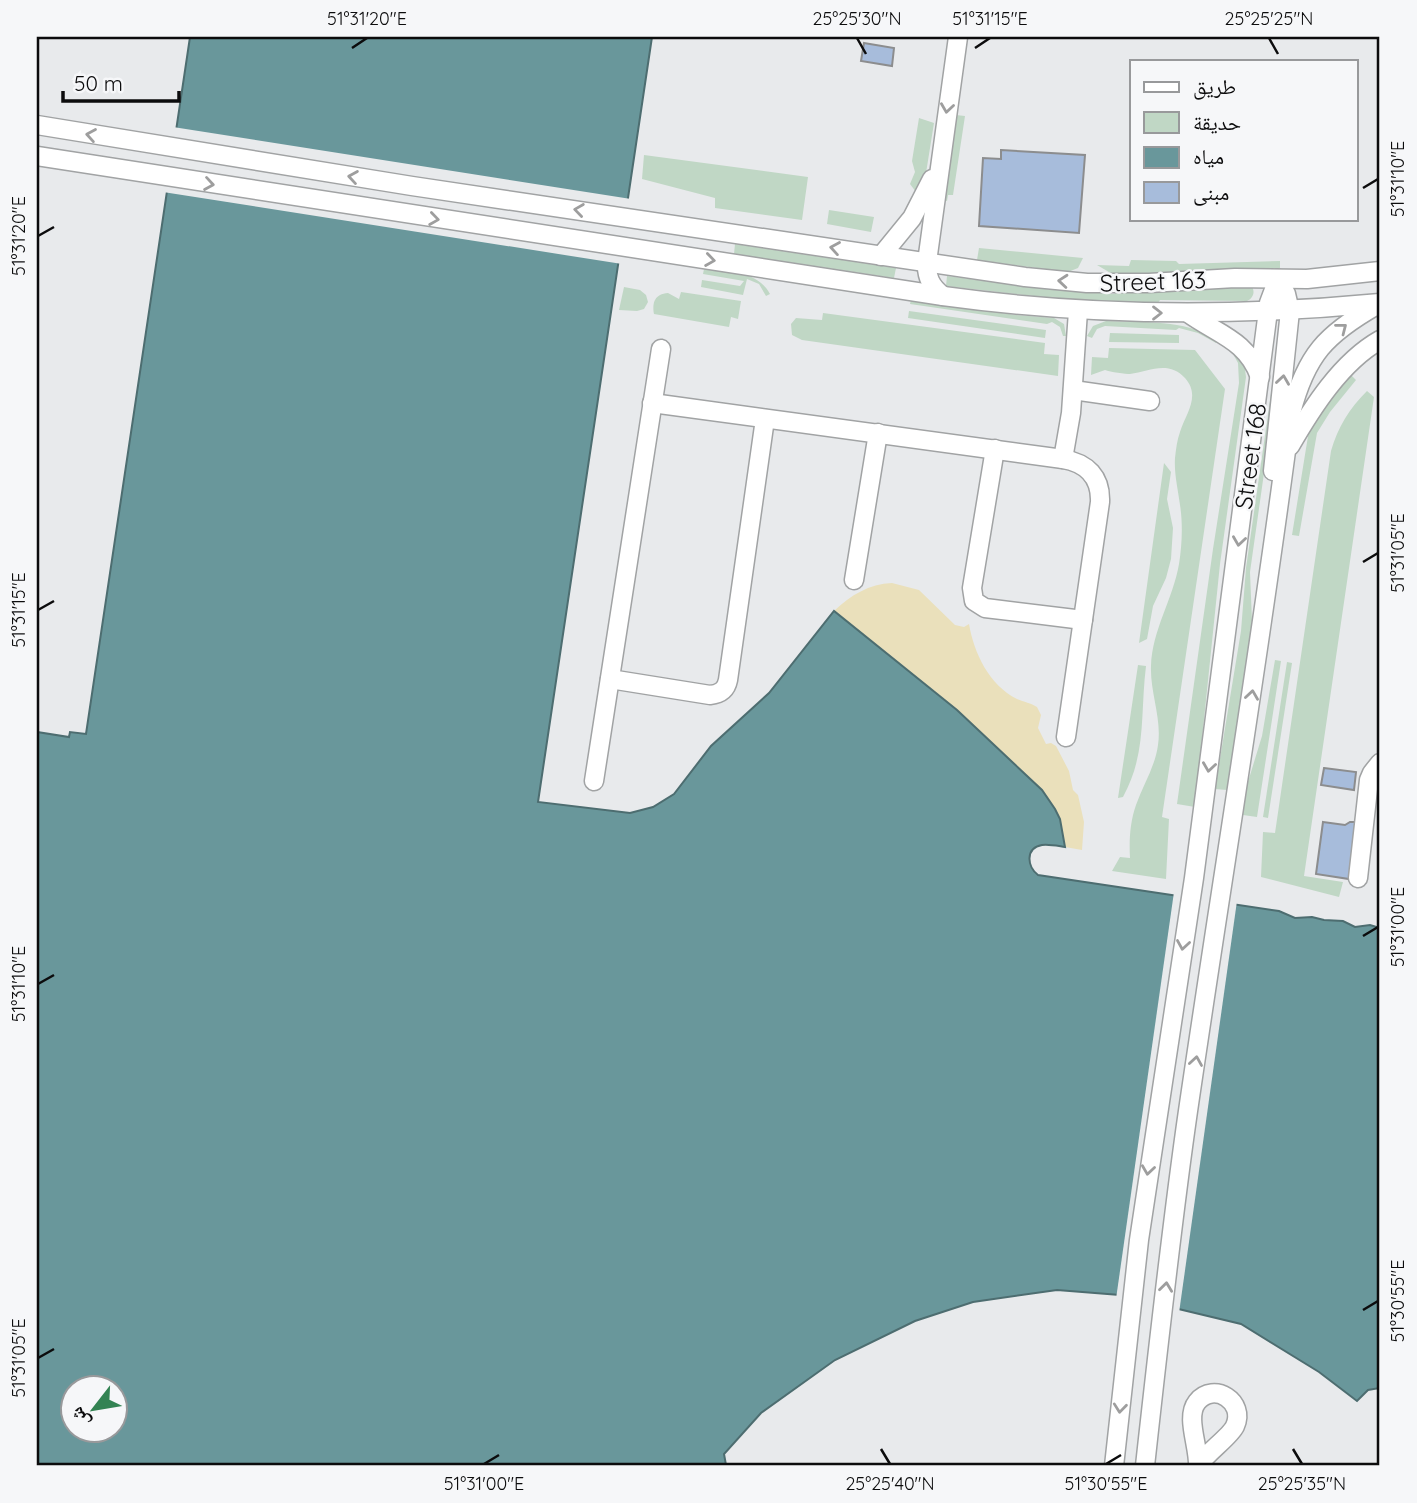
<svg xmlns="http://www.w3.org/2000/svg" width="1417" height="1503" font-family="Quicksand,'Noto Naskh Arabic',sans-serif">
  <rect width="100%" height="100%" fill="#e8eaec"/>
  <g fill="#c0d7c5">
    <polygon points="956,115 965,116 953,195 948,195 947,201 941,200"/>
    <polygon points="919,118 934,123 926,173 916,192 910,184 915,172 912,161"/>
    <polygon points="644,155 808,177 802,220 715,208 715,198 642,179"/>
    <polygon points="829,210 874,217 871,232 827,224"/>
    <polygon points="735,244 896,268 894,278 734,254"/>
    <polygon points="979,248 1083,258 1078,268 1068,272 977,260"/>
    <polygon points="1131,260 1176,261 1179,264 1280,261 1280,268 1114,275 1097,265 1129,266"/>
    <path d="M704,269c24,3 53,1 66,25l-4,2 -7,-12 -12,-5 -4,16 -42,-8 1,-7 38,6 4,-5 -41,-7z"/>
    <path d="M947,276l99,13 67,5 11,-3 127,-6c5,7 2,13 -4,16l-87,-1 -4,6 -87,-6 -123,-14z"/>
    <polygon points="624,287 640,290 646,295 648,302 644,309 637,311 619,310"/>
    <path d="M681,292l60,9 -3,18 -7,-2 -2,10 -75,-13c-2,-12 1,-20 14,-21l11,6z"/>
    <polygon points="911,300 1016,315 1054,318 1064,324 1066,336 1063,336 1060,327 1052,322 1047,324 910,304"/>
    <polygon points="909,311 1046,330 1045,338 908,318"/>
    <polygon points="823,313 1045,343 1044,354 1059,355 1058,376 802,340 792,335 791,324 796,318 822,320"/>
    <path d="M1106,321c42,2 74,-2 112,18l-2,4 -18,-10 -19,-5 -3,2 -71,-4 -8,3 -5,9 -5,-2 6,-10z"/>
    <polygon points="1110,333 1179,335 1179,343 1109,342"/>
    <polygon points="1279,338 1283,339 1250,572 1252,621 1227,790 1215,789 1241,631 1246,568"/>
    <path d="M1109,348l86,2 30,39 -63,428 7,2 -3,60 -54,-8 8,-14 10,1c-1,-18 0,-36 6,-53 7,-20 19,-38 22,-60 4,-27 -8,-52 -7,-79 1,-36 22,-67 28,-102 3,-19 4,-40 1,-59 -2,-16 -6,-31 -5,-47 1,-9 2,-18 5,-26 6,-19 21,-36 5,-54 -16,-18 -36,-7 -55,-4 -4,0 -20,-2 -25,-4l-14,5 1,-18 16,1z"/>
    <polygon points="1235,350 1244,362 1246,377 1220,564 1195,807 1177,804 1213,549 1239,383 1238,363 1232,352"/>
    <polygon points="1350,374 1356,380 1330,412 1317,433 1299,536 1292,535 1309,430 1315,418"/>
    <path d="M1367,391l7,6 -70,479 39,6 -4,15 -78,-20 2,-45 12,1 56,-382c7,-24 18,-42 36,-60z"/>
    <polygon points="1164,463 1171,472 1167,499 1173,528 1171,559 1166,578 1153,606 1147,639 1139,643"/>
    <polygon points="1275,660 1281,661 1257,817 1243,815 1244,795 1262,736"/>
    <polygon points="1287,662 1292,663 1268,818 1263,817"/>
    <path d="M1138,665l8,1c-6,48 1,87 -23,131l-5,1z"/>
  </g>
  <path fill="#eae0bb" d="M892,583l27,7 36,35 9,2 5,-3c5,29 20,61 48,75 7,3 14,4 20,8l4,8 -3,13 8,16 5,-1 5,3 13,25 4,19 5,5 6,27 -2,28 -17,-3 -5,-28 -5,-10 -13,-19 -85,-80 -123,-99c17,-16 35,-27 58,-28z"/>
  <path fill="#69979b" stroke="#4d6d70" stroke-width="2" fill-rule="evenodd" d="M190,37h462l-114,765 92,11 23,-6 21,-13 37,-48 58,-53 65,-82 123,99 85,80 13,19 5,10 5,28c-7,-1 -16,-3 -23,-2 -17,3 -15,22 -4,30l241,36 16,7 17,-1 12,3 19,1 12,6 15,-2 10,3v460l-12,2 -11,11 -38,-29 -78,-48 -121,-29 -63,-5 -84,12 -58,19 -80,39 -74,53 -37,41 2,11 19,1h-708v-734l32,5 1,-5 16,2zM74,1388h42v42h-42z"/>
  <g fill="#e8eaec">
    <polygon points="173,127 631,199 622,264 163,192"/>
    <polygon points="1174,892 1237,901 1179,1313 1116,1299"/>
  </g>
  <g fill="#a7bcdb" stroke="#8c8d8e" stroke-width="2">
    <polygon points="864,43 894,48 892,66 861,61"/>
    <polygon points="1001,150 1085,155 1079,233 979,226 983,158 1001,159"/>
    <polygon points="1324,768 1356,772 1354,790 1321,785"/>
    <polygon points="1323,822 1345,825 1350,822 1356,822 1349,879 1316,874"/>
  </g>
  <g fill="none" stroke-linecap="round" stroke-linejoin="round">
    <g stroke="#a1a3a4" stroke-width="21">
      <g id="street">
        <polyline points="37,125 412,186 1025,277 1087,283 1149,283 1235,278 1307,279 1380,271"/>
        <path d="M37,156l906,140c146,20 291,21 437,7"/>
        <polyline points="881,256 912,218 932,179"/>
        <path d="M943,296c-12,-9 -17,-19 -16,-34l31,-225"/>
        <path d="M1188,313c29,21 59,27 72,64"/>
        <polyline points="1073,390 1150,401"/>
        <path d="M652,403l411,56c24,4 38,18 37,43l-34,235"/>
        <path d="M1290,446c22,-38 51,-84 90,-106"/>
        <polyline points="995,449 972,588 974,601 985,608 1083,620"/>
        <polyline points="1063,459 1071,413 1078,311"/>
        <polyline points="1273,471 1290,311 1286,294 1278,279"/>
        <polyline points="854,580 878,433"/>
        <path d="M610,679l100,16c10,-1 16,-5 18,-15l37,-261"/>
        <polyline points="594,781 661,349"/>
        <polyline points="1358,878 1369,780 1372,773 1380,763"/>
        <polyline points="1114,1466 1139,1240 1194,878 1269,303 1278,279"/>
        <path d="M1145,1466c13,-118 26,-237 43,-355 34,-233 73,-465 103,-698 15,-58 35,-79 86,-108"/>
        <path d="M1198,1466c1,-20 -13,-49 -1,-64 17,-21 49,0 38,24 -5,11 -28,26 -37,40"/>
      </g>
    </g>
    <use href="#street" stroke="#fff" stroke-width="18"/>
  </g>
  <defs><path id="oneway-chevron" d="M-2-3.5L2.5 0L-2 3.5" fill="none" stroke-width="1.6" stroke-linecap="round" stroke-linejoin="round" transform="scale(1.75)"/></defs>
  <g stroke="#9e9e9e">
    <use href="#oneway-chevron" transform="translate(947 108) rotate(98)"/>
    <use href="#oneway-chevron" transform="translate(91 135) rotate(-170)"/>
    <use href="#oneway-chevron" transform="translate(353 177) rotate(-171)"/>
    <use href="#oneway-chevron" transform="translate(209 184) rotate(9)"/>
    <use href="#oneway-chevron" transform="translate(579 210) rotate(-172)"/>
    <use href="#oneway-chevron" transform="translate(434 219) rotate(8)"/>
    <use href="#oneway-chevron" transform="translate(835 248) rotate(-170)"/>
    <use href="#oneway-chevron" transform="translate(710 260) rotate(8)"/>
    <use href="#oneway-chevron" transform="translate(1063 281) rotate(-175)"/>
    <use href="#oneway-chevron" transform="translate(1157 313)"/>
    <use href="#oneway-chevron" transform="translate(1342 328) rotate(-38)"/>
    <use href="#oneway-chevron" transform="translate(1283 380) rotate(-82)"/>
    <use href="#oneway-chevron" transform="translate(1239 541) rotate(98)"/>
    <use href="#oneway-chevron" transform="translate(1252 695) rotate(-82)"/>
    <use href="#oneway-chevron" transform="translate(1209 767) rotate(98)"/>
    <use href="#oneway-chevron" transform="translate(1183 945) rotate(99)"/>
    <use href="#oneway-chevron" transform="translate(1196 1061) rotate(-81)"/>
    <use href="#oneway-chevron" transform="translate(1148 1170) rotate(98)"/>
    <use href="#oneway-chevron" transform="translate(1166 1287) rotate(-83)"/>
    <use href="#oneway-chevron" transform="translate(1120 1408) rotate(96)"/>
  </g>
  <path fill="none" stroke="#0c0c0d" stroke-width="2.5" d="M857,38l9,16M1269,38l9,16M352,48l15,-10M975,48l15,-10M1363,188l15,-9M38,236l16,-9M1363,562l15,-9M38,610l16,-9M1363,936l15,-9M38,984l16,-9M1363,1310l15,-9M38,1358l16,-9M881,1449l9,15M1293,1449l9,15M484,1464l15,-9M1106,1464l15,-9"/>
  <g text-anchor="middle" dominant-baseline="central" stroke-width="5" stroke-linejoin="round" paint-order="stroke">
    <g font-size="24" fill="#0c0c0d" stroke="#f6f7f9">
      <text transform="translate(1153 281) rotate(-2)">Street 163</text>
      <text transform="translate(1250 456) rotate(-82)">Street 168</text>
    </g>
  </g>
  <rect width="1417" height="1503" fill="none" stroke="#f6f7f9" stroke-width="77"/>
  <rect x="1130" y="60" width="228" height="161" fill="#f6f7f9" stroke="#98999b" stroke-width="2"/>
  <rect x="1144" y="82" width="35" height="10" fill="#ffffff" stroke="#98999b" stroke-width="2"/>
  <text x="1193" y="94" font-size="21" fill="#0c0c0d">طريق</text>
  <rect x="1144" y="112" width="35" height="21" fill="#c0d7c5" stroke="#98999b" stroke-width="2"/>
  <text x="1193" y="130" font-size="21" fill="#0c0c0d">حديقة</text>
  <rect x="1144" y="147" width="35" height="21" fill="#69979b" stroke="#98999b" stroke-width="2"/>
  <text x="1193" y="164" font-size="21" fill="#0c0c0d">مياه</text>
  <rect x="1144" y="182" width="35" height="21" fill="#a7bcdb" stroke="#98999b" stroke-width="2"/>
  <text x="1193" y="200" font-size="21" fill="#0c0c0d">مبنى</text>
  <g transform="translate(94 1409) rotate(239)"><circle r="33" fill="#f6f7f9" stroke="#98999b" stroke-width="2"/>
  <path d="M0-5L12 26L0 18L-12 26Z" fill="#338353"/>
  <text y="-10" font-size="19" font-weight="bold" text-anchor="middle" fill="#0c0c0d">ش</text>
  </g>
  <path d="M63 91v10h116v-10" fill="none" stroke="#0c0c0d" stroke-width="3.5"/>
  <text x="74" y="91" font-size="21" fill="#0c0c0d" stroke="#f6f7f9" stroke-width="5" paint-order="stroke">50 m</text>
  <rect x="38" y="38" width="1340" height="1426" fill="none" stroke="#0c0c0d" stroke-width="2.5"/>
  <g font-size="18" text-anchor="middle" fill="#0c0c0d">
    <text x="367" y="25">51°31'20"E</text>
    <text x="857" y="25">25°25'30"N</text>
    <text x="990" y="25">51°31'15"E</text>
    <text x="1269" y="25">25°25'25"N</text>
    <text transform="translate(1398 179) rotate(-90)" y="6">51°31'10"E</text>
    <text transform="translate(19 236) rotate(-90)" y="6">51°31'20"E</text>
    <text transform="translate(1398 553) rotate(-90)" y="6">51°31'05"E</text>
    <text transform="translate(19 610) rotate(-90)" y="6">51°31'15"E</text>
    <text transform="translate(1398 927) rotate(-90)" y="6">51°31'00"E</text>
    <text transform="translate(19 984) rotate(-90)" y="6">51°31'10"E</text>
    <text transform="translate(1398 1301) rotate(-90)" y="6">51°30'55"E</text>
    <text transform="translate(19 1358) rotate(-90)" y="6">51°31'05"E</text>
    <text x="484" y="1490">51°31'00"E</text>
    <text x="890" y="1490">25°25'40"N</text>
    <text x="1106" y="1490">51°30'55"E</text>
    <text x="1302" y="1490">25°25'35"N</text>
  </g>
</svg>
